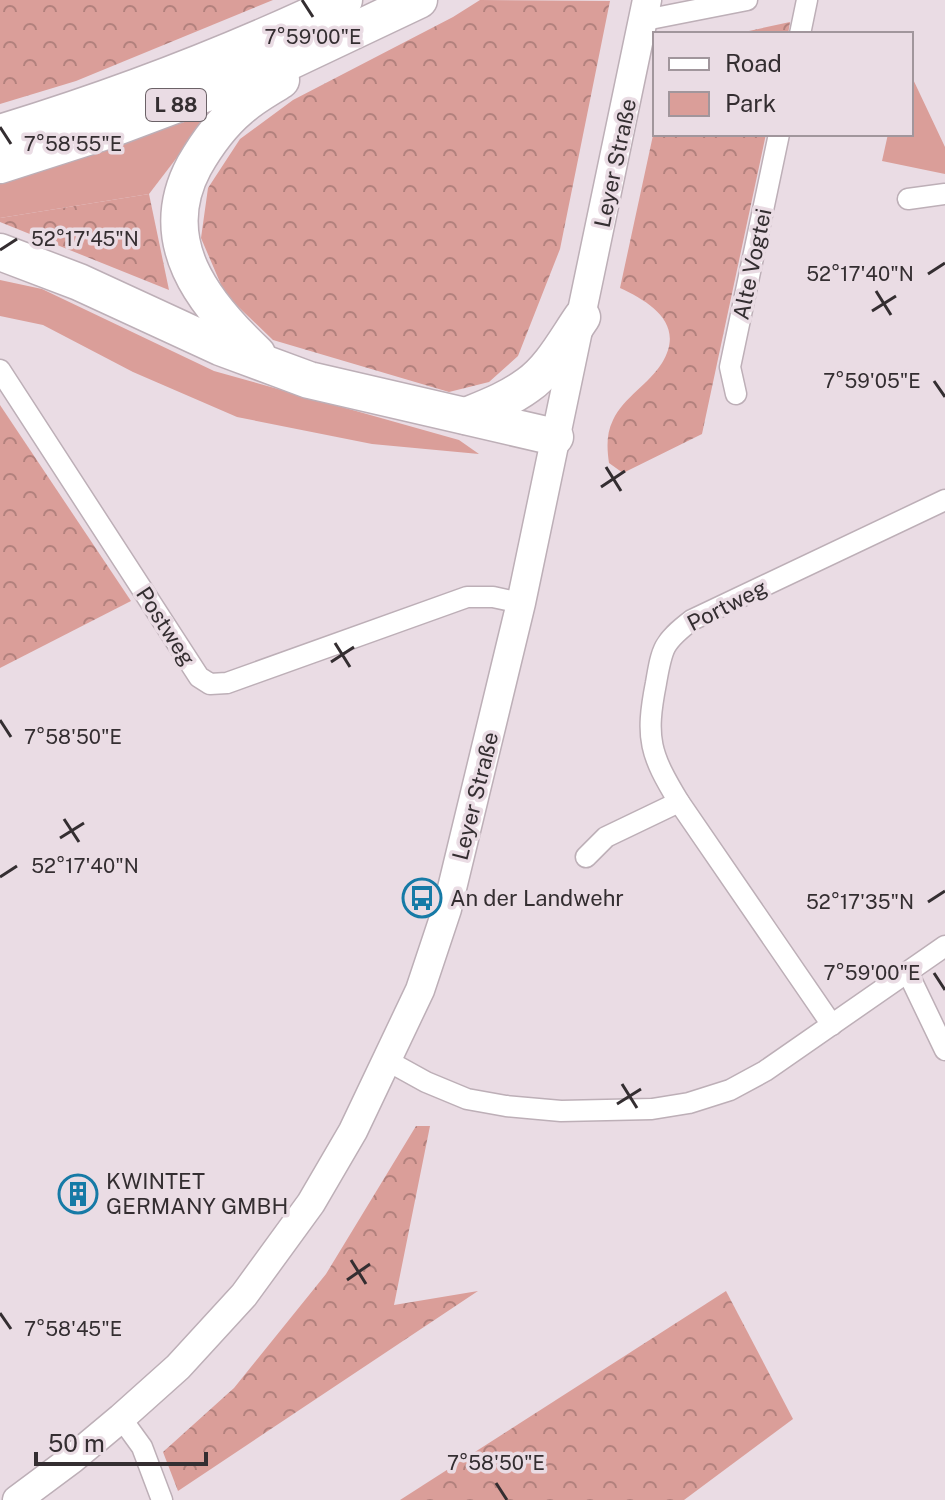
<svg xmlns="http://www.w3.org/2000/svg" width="945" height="1500" font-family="'Public Sans',sans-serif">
  <defs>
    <pattern id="forest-crowns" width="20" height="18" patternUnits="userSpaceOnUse" patternTransform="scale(2)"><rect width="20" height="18" fill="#da9e99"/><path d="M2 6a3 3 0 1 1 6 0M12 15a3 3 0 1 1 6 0" fill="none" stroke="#b2817d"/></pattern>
  </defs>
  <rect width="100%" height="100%" fill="#eadce4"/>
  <g fill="#da9e99">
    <polygon points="911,75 945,147 945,174 882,161 888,134 911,134"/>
    <polygon points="211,113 149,194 0,218 0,184"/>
    <polygon points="0,280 42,289 214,371 459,440 479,454 372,444 237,417 133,372 43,325 0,316"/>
  </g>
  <g fill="url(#forest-crowns)">
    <polygon points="0,0 273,0 76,81 0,104"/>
    <polygon points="480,0 610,1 560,249 518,356 489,382 449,392 273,340 225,294 201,238 208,188 240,139 293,100 453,17"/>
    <polygon points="790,22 788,34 735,34"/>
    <path d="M655,126v8h111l-64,300 -79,39 -14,-10c-2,-14 -3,-29 4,-43 11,-23 36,-36 49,-57 24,-39 -12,-61 -42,-75z"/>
    <polygon points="149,194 169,290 0,222 0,218"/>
    <polygon points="0,405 131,601 0,668"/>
    <polygon points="416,1126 430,1126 394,1305 478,1291 178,1491 163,1452 234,1388 326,1274"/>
    <polygon points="726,1291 793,1419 684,1500 400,1500"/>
  </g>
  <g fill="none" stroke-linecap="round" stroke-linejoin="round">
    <g stroke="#bdafb7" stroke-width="23">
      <g id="street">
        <polyline points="645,20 747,0"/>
        <polyline points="800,34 807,0"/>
        <polyline points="908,199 945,194"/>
        <polyline points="0,370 199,677 210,684 227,683 467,597 493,597 521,603"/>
        <polyline points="736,394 730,367 779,134"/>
        <polyline points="586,857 606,837 679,802"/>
        <polyline points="908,973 945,1050"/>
        <path d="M832,1025l-153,-223c-29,-48 -34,-63 -23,-119 6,-35 7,-41 36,-63l253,-120"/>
        <polyline points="388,1061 426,1082 467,1099 506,1106 561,1111 652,1109 689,1103 730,1090 765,1071 945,946"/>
        <polyline points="121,1418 142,1447 162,1500"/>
      </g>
    </g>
    <g stroke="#bdafb7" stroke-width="31">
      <polyline id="secondary" points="17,1500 72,1459 121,1418 178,1367 244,1295 311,1203 353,1131 420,990 447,909 521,603 647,0"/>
    </g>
    <g stroke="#bdafb7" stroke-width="39">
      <g id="highway">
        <path d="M0,133c118,-36 233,-80 344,-133"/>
        <polyline points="0,165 106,131 284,64 419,0"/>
        <polyline points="0,252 79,282 220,347 309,380 555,437"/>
        <path d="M257,354c-54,-51 -103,-113 -63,-188 12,-21 28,-43 46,-58 12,-11 27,-19 41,-28"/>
        <path d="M466,416c22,-9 43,-17 62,-31 23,-16 38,-45 54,-68"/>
      </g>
    </g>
    <use href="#street" stroke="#fff" stroke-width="20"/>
    <use href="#secondary" stroke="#fff" stroke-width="28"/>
    <use href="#highway" stroke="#fff" stroke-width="36"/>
  </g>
  <path fill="none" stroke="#342e31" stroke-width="3" d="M302,0l11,17M0,127l11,17M0,250l17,-11M928,274l17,-11M876,291l15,24M872,311l24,-15M934,381l11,16M606,467l15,24M601,487l24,-16M335,643l15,24M331,662l23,-15M0,720l11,17M64,819l15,23M60,838l24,-15M0,877l17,-11M928,902l17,-11M934,973l11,17M622,1084l15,24M617,1104l24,-15M351,1260l15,24M347,1280l23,-16M0,1313l11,16M496,1483l11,17"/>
  <defs>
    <g id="bus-ring" transform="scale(2)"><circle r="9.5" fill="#eadce4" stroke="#167aa6" stroke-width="1.5"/><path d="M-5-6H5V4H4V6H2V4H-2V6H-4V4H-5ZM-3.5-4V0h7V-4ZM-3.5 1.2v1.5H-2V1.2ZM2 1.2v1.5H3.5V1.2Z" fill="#167aa6"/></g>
    <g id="building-ring" transform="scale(2)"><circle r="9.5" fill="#eadce4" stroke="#167aa6" stroke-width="1.5"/><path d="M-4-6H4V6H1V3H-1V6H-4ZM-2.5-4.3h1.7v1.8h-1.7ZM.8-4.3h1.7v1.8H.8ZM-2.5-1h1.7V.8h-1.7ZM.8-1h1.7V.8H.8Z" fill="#167aa6"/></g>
  </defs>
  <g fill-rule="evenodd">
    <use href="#bus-ring" x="422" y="898"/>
    <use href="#building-ring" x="78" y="1194"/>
  </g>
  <g text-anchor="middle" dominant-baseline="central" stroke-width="7" stroke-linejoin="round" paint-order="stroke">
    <rect fill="#eadce4" stroke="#6b6267" stroke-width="2" x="146" y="89" width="60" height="32" rx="6"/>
    <g font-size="20" font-weight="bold" fill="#342e31">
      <text x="176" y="105">L 88</text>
    </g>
    <g font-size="22" fill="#342e31" stroke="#eadce4">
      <text transform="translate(615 163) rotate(-78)">Leyer Straße</text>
      <text transform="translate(752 264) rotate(-78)">Alte Vogtei</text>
      <text transform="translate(727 605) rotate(-27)">Portweg</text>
      <text transform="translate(166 626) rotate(57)">Postweg</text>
      <text transform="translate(475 796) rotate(-76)">Leyer Straße</text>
    </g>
    <g font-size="22" fill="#342e31" stroke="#eadce4" text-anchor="start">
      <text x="450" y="898">An der Landwehr</text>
      <text x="106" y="1181">KWINTET<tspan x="106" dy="25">GERMANY GMBH</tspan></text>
    </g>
  </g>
  <g font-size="20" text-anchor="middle" fill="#342e31" stroke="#eadce4" stroke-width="7" stroke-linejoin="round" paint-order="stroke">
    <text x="313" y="44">7°59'00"E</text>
    <text x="73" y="151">7°58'55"E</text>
    <text x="85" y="246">52°17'45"N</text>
    <text x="860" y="281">52°17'40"N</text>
    <text x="872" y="388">7°59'05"E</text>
    <text x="73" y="744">7°58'50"E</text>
    <text x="85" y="873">52°17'40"N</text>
    <text x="860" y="909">52°17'35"N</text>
    <text x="872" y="980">7°59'00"E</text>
    <text x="73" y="1336">7°58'45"E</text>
    <text x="496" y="1470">7°58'50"E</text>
  </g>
  <rect x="653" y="32" width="260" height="104" fill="#eadce4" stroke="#a1969c" stroke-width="2"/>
  <rect x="669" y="58" width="40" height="12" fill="#ffffff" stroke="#a1969c" stroke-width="2"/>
  <text x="725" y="72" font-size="24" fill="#342e31">Road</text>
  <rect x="669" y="92" width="40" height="24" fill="#da9e99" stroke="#a1969c" stroke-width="2"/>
  <text x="725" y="112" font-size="24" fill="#342e31">Park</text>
  <path d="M36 1452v12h170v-12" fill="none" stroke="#342e31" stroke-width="4"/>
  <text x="48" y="1452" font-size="24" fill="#342e31" stroke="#eadce4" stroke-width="6" paint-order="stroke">50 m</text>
</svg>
